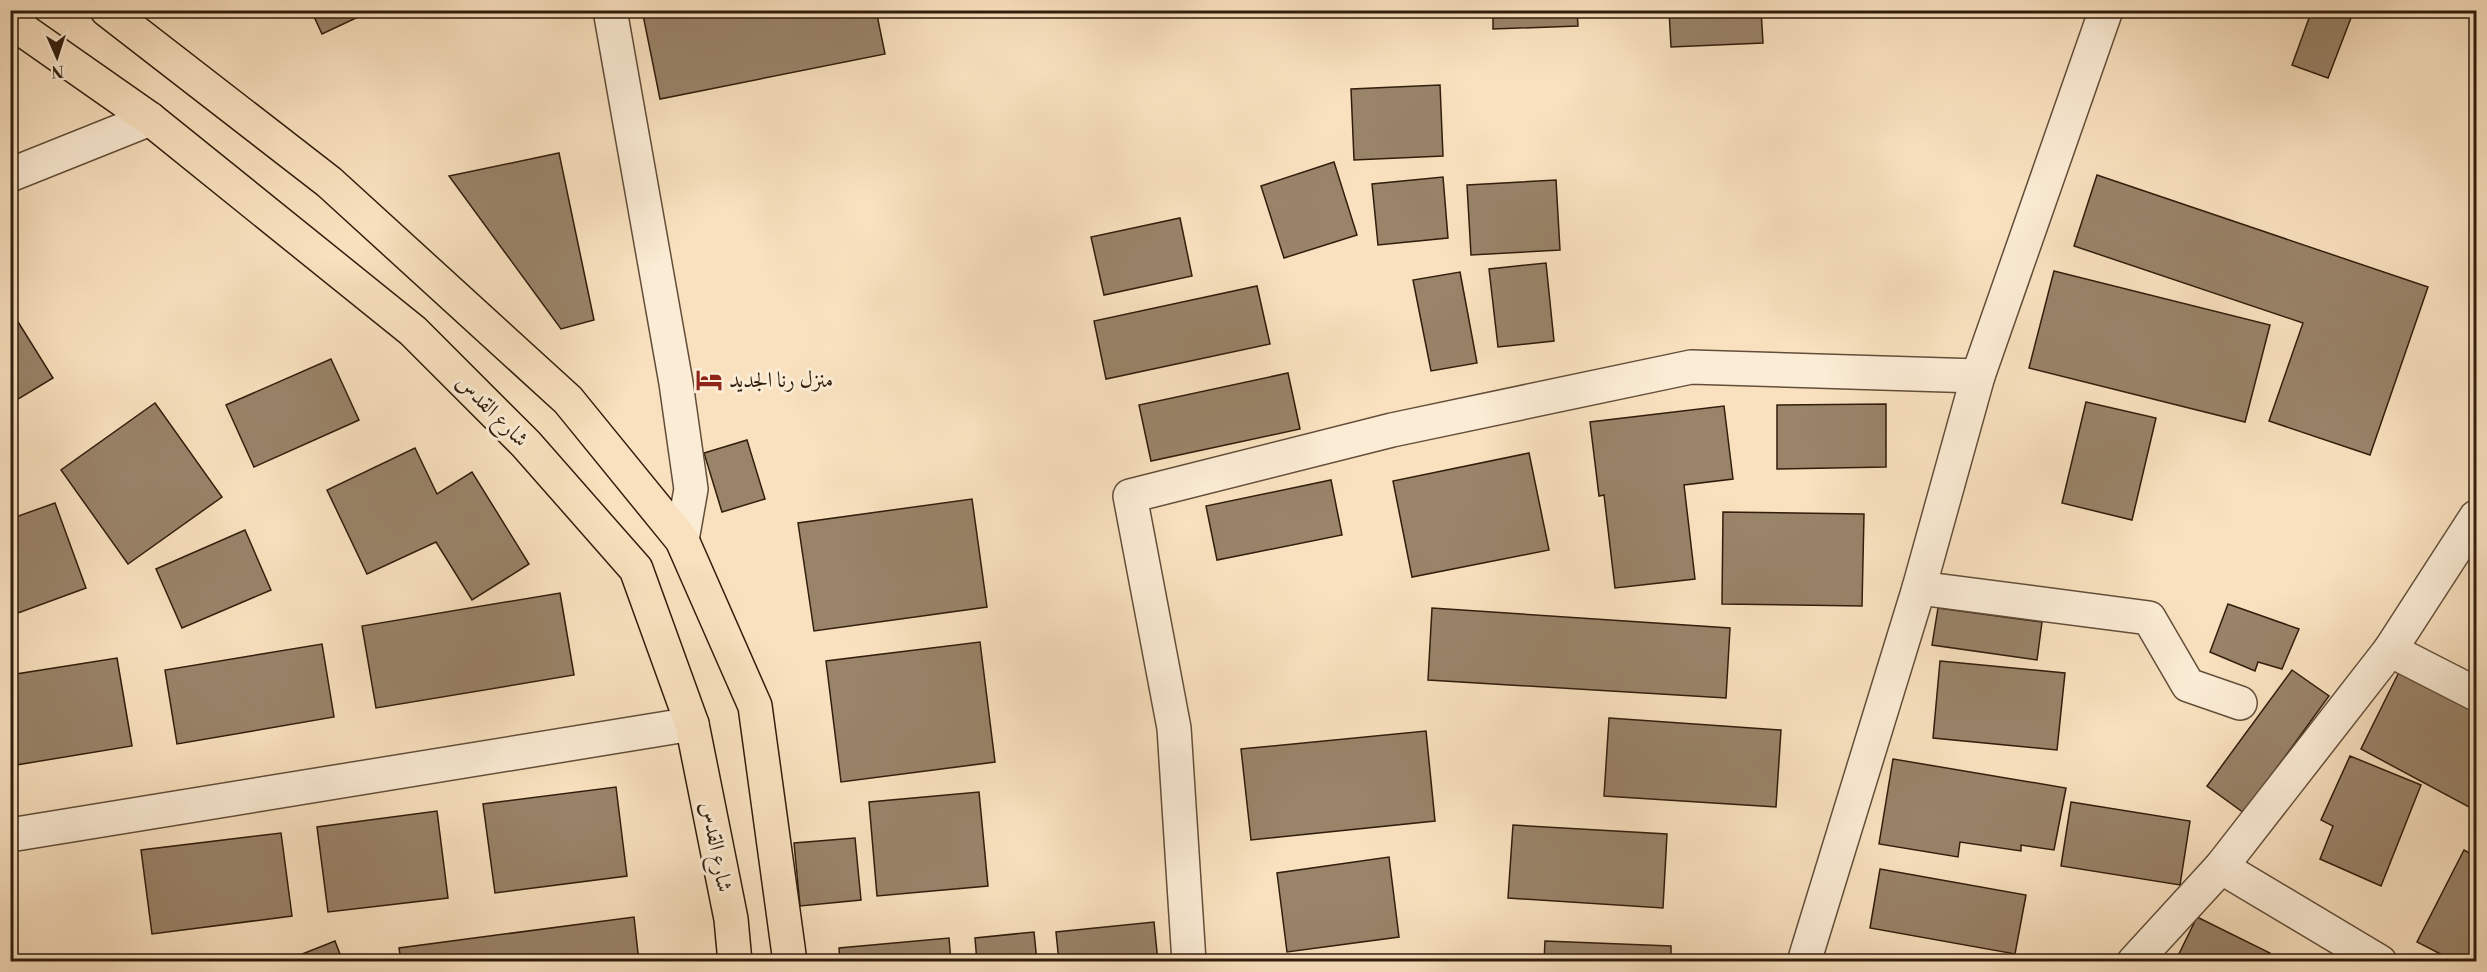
<svg xmlns="http://www.w3.org/2000/svg" width="2487" height="972" font-family="'Libre Bodoni',Amiri,serif">
  <rect width="100%" height="100%" fill="#f9e1bf"/>
  <filter id="stains"><feTurbulence type="fractalNoise" baseFrequency=".00333" numOctaves="4"/><feColorMatrix values="0 0 0 0 .2 0 0 0 0 .09 0 0 0 0 .02 0 0 0 .5 -.17"/></filter>
  <radialGradient id="worn" r=".72"><stop offset=".6" stop-color="#630" stop-opacity="0"/><stop offset="1" stop-color="#630" stop-opacity=".3"/></radialGradient>
  <g fill="#998369" stroke="#311d0c" stroke-width="1.5">
    <polygon points="311,10 373,10 322,34"/>
    <polygon points="642,10 876,10 885,54 660,99"/>
    <polygon points="1493,10 1577,10 1578,26 1493,29"/>
    <polygon points="1669,10 1761,10 1763,43 1671,47"/>
    <polygon points="2312,10 2354,10 2328,78 2292,65"/>
    <polygon points="1440,85 1443,156 1354,160 1351,89"/>
    <polygon points="559,153 594,320 561,329 449,176"/>
    <polygon points="1334,162 1357,235 1284,258 1261,186"/>
    <polygon points="2097,175 2428,287 2370,455 2269,421 2303,323 2074,246"/>
    <polygon points="1443,177 1448,238 1378,245 1372,184"/>
    <polygon points="1556,180 1560,250 1471,255 1467,185"/>
    <polygon points="1180,218 1192,276 1104,295 1091,237"/>
    <polygon points="1546,263 1554,341 1498,347 1489,269"/>
    <polygon points="2054,271 2270,325 2245,422 2029,368"/>
    <polygon points="1460,272 1477,363 1431,371 1413,280"/>
    <polygon points="1257,286 1270,344 1106,379 1094,321"/>
    <polygon points="10,309 53,378 10,404"/>
    <polygon points="331,359 359,420 254,467 226,405"/>
    <polygon points="1288,373 1300,429 1151,461 1139,405"/>
    <polygon points="2086,402 2156,418 2132,520 2062,503"/>
    <polygon points="155,403 222,497 128,564 61,470"/>
    <polygon points="1886,404 1886,467 1777,469 1777,405"/>
    <polygon points="1724,406 1733,479 1684,485 1695,579 1615,588 1604,495 1599,496 1590,422"/>
    <polygon points="747,440 765,499 722,512 704,453"/>
    <polygon points="415,448 437,494 472,472 529,564 472,600 436,542 367,574 327,490"/>
    <polygon points="1529,453 1549,550 1412,577 1393,481"/>
    <polygon points="1331,480 1342,535 1217,560 1206,506"/>
    <polygon points="972,499 987,607 814,631 798,523"/>
    <polygon points="55,503 86,588 10,616 10,519"/>
    <polygon points="1723,512 1864,514 1862,606 1722,604"/>
    <polygon points="245,530 271,590 182,628 156,569"/>
    <polygon points="560,593 574,675 376,708 362,626"/>
    <polygon points="2228,604 2299,629 2282,669 2258,662 2255,671 2210,652"/>
    <polygon points="1432,608 1730,628 1726,698 1428,680"/>
    <polygon points="1938,608 2042,622 2037,660 1932,645"/>
    <polygon points="980,642 995,762 841,782 826,661"/>
    <polygon points="322,644 334,717 177,744 165,670"/>
    <polygon points="117,658 132,746 10,766 10,675"/>
    <polygon points="1940,661 2065,673 2057,750 1933,738"/>
    <polygon points="2402,666 2476,705 2476,793 2469,807 2361,749"/>
    <polygon points="2292,670 2329,696 2244,813 2207,786"/>
    <polygon points="1609,718 1781,730 1776,807 1604,796"/>
    <polygon points="1426,731 1435,821 1251,840 1241,749"/>
    <polygon points="2350,756 2421,785 2381,886 2320,859 2333,826 2321,820"/>
    <polygon points="1893,759 2066,788 2054,850 2021,845 2021,851 1960,842 1958,857 1879,844"/>
    <polygon points="616,787 627,876 495,893 483,804"/>
    <polygon points="979,792 988,886 877,896 869,802"/>
    <polygon points="2071,802 2190,821 2180,885 2061,866"/>
    <polygon points="437,811 448,898 328,912 317,827"/>
    <polygon points="1513,825 1667,834 1663,908 1508,898"/>
    <polygon points="281,833 292,916 152,934 141,850"/>
    <polygon points="855,838 861,900 800,906 794,843"/>
    <polygon points="2464,850 2476,857 2476,962 2456,962 2417,942"/>
    <polygon points="1389,857 1399,937 1287,952 1277,873"/>
    <polygon points="1880,869 2026,895 2015,954 1870,928"/>
    <polygon points="634,917 639,962 401,962 399,948"/>
    <polygon points="2197,917 2270,953 2266,962 2175,962"/>
    <polygon points="1154,922 1158,962 1059,962 1056,932"/>
    <polygon points="1034,932 1037,962 977,962 975,938"/>
    <polygon points="949,938 951,962 840,962 839,948"/>
    <polygon points="335,941 343,962 282,962"/>
    <polygon points="1545,941 1671,946 1671,962 1544,962"/>
  </g>
  <g fill="none" stroke-linecap="round" stroke-linejoin="round">
    <g stroke="#634e39" stroke-width="36">
      <g id="minor">
        <polyline points="610,10 676,383 691,489 682,540"/>
        <polyline points="10,175 150,119"/>
        <polyline points="1919,588 2149,618 2188,685 2240,703"/>
        <polyline points="2390,650 2476,694"/>
        <polyline points="10,835 692,724"/>
        <polyline points="2221,867 2380,962"/>
        <polyline points="1189,962 1174,728 1130,496 1392,430 1691,367 1978,376"/>
        <polyline points="1804,962 1919,588 1978,376 2106,10"/>
        <polyline points="2134,962 2221,867 2390,650 2476,517"/>
      </g>
    </g>
    <g stroke="#311d0c" stroke-width="36">
      <g id="major">
        <polyline points="107,10 329,182 568,400 682,540 755,706 790,962"/>
        <polyline points="10,21 150,119 413,331 526,444 636,569 692,724 731,919 735,962"/>
      </g>
    </g>
    <use href="#minor" stroke="#fbecd5" stroke-width="33"/>
    <use href="#major" stroke="#f9e1bf" stroke-width="33"/>
  </g>
  <defs>
    <g id="hotel-bare" transform="scale(2.07)"><path d="M-6-4.5h1.5V1H6V5H4.5V3h-9V5H-6ZM-4 0a1.8 1.8 0 1 1 3.6 0ZM.5 0V-2.5h3Q6-2.5 6 0Z" fill="#8f2418" stroke="#fbecd5" stroke-width="2.5" paint-order="stroke"/></g>
  </defs>
  <g fill-rule="evenodd">
    <use href="#hotel-bare" x="709" y="380"/>
  </g>
  <g text-anchor="middle" dominant-baseline="central" stroke-width="6" stroke-linejoin="round" paint-order="stroke">
    <g font-size="22" fill="#311d0c" stroke="#fbecd5" text-anchor="start">
      <text x="729" y="380">منزل رنا الجديد</text>
    </g>
    <g font-size="22" fill="#311d0c" stroke="#fbecd5">
      <text transform="translate(492 411) rotate(45)">شارع القدس</text>
      <text transform="translate(716 847) rotate(79)">شارع القدس</text>
    </g>
  </g>
  <rect width="2487" height="972" fill="none" stroke="#f9e1bf" stroke-width="36"/>
  <rect x="12" y="12" width="2463" height="948" fill="none" stroke="#311d0c" stroke-width="3"/>
  <rect x="18" y="18" width="2451" height="936" fill="none" stroke="#311d0c" stroke-width="1.5"/>
  <g transform="translate(57 57) rotate(177)" stroke="#fbecd5" stroke-width="4.5" paint-order="stroke">
  <path d="M0-4.5L10 22L0 15L-10 22Z" fill="#311d0c"/>
  <text y="-9" font-size="16" font-weight="bold" text-anchor="middle" fill="#311d0c">N</text>
  </g>
  <rect width="100%" height="100%" filter="url(#stains)"/>
  <rect width="100%" height="100%" fill="url(#worn)"/>
</svg>
